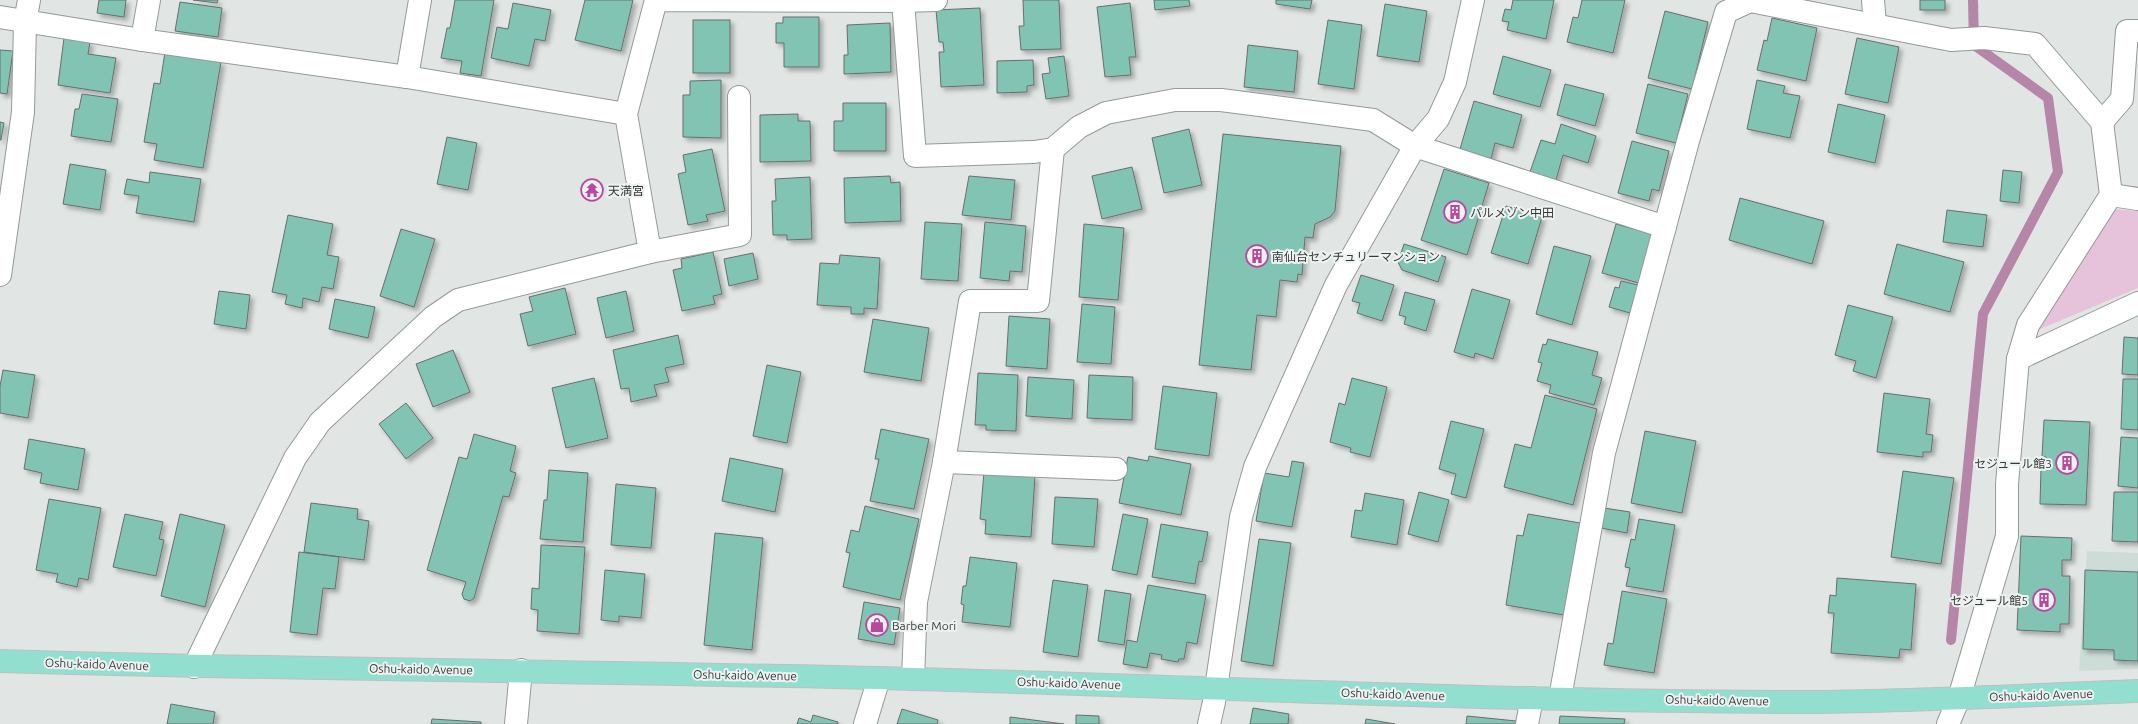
<svg xmlns="http://www.w3.org/2000/svg" width="2138" height="724" font-family="Ubuntu,'Noto Sans JP',sans-serif">
  <defs>
    <filter id="shadow"><feDropShadow dx="3.5" dy="3.5" stdDeviation="2" flood-color="#0004"/></filter>
  </defs>
  <rect width="100%" height="100%" fill="#e1e6e5"/>
  <polygon fill="#cedcd8" points="2087,551 2138,553 2138,669 2079,671"/>
  <polygon fill="#e6c2db" points="2110,209 2138,211 2138,288 2033,332"/>
  <g fill="none" stroke-linecap="round" stroke-linejoin="round">
    <polyline stroke="#b586a7" stroke-width="10" points="1951,640 1983,314 2058,172 2048,98 1974,45 1973,0"/>
  </g>
  <g fill="#81c4b4" stroke="#696e6c" filter="url(#shadow)">
    <polygon points="99,0 126,0 124,17 97,13"/>
    <polygon points="193,0 218,0 217,3"/>
    <polygon points="455,0 494,0 481,76 460,73 462,61 441,58 447,28 450,28"/>
    <polygon points="585,0 633,0 621,51 575,40"/>
    <polygon points="1023,0 1059,0 1061,49 1021,50 1019,26 1024,26"/>
    <polygon points="1154,0 1189,0 1190,6 1155,10"/>
    <polygon points="1276,0 1312,0 1310,9 1276,4"/>
    <polygon points="1513,0 1554,0 1546,39 1507,30 1509,22 1502,21 1505,9 1511,10"/>
    <polygon points="1582,0 1625,0 1613,53 1567,42 1573,17 1578,18"/>
    <rect x="1920" y="0" width="25" height="10"/>
    <polygon points="180,2 222,8 218,37 175,31"/>
    <polygon points="513,3 551,10 545,41 535,39 529,66 491,58 497,27 508,29"/>
    <polygon points="1130,3 1136,57 1129,57 1131,75 1105,77 1097,7"/>
    <polygon points="1385,4 1427,11 1419,62 1377,56"/>
    <polygon points="980,8 984,85 941,87 939,52 944,52 943,42 939,42 936,10"/>
    <polygon points="1665,11 1708,22 1692,89 1648,78"/>
    <polygon points="783,17 819,17 819,67 784,67 784,43 776,43 776,23 783,23"/>
    <polygon points="1772,18 1817,28 1806,81 1757,70 1764,40 1767,41"/>
    <rect x="693" y="20" width="37" height="53"/>
    <polygon points="1328,20 1362,25 1354,89 1318,84"/>
    <polygon points="890,23 891,72 844,74 844,55 848,55 847,25"/>
    <polygon points="64,38 90,42 88,54 116,58 110,93 58,85"/>
    <polygon points="1857,38 1899,47 1888,103 1845,94"/>
    <polygon points="1248,45 1298,51 1294,92 1244,87"/>
    <polygon points="0,50 13,51 7,94 0,93"/>
    <polygon points="165,52 221,62 203,168 154,160 157,144 144,142 154,83 160,84"/>
    <polygon points="1064,56 1069,96 1046,99 1042,74 1050,73 1048,58"/>
    <polygon points="1503,56 1551,70 1540,107 1493,94"/>
    <polygon points="1033,60 1034,85 1027,86 1027,92 997,93 997,61"/>
    <polygon points="721,80 721,138 683,137 683,95 690,95 690,81"/>
    <polygon points="1757,80 1785,86 1783,93 1800,96 1790,138 1747,129"/>
    <polygon points="1565,84 1604,94 1595,126 1557,115"/>
    <polygon points="1648,84 1688,94 1676,143 1636,133"/>
    <polygon points="82,94 118,99 111,142 71,136 75,109 79,109"/>
    <polygon points="1474,101 1522,115 1513,148 1495,143 1491,159 1460,149"/>
    <polygon points="843,103 886,103 886,151 834,151 834,121 843,121"/>
    <polygon points="1838,104 1885,115 1875,163 1828,152"/>
    <polygon points="798,114 798,121 810,121 811,161 760,162 760,115"/>
    <polygon points="0,122 4,123 1,140 0,140"/>
    <polygon points="1561,124 1596,136 1588,163 1563,155 1556,180 1530,172 1541,140 1555,144"/>
    <polygon points="1189,129 1202,185 1164,193 1152,138"/>
    <polygon points="1223,134 1341,146 1335,211 1330,217 1315,224 1313,238 1305,237 1302,275 1298,274 1297,282 1280,280 1276,317 1257,315 1251,370 1199,365"/>
    <polygon points="447,137 477,143 468,190 437,184"/>
    <polygon points="1632,141 1669,151 1659,191 1652,189 1649,201 1618,193"/>
    <polygon points="712,149 725,211 706,215 708,221 688,225 678,174 686,172 683,155"/>
    <polygon points="70,164 106,170 100,210 63,204"/>
    <polygon points="1132,167 1142,209 1102,219 1092,176"/>
    <polygon points="1444,169 1489,183 1467,255 1421,240"/>
    <polygon points="2003,170 2022,172 2019,203 2000,201"/>
    <polygon points="150,172 201,179 194,222 136,213 139,196 124,194 127,179 149,183"/>
    <polygon points="890,176 891,183 900,182 901,221 845,223 844,178"/>
    <polygon points="969,176 1015,180 1011,220 962,215"/>
    <polygon points="810,177 812,239 787,240 787,235 773,235 772,201 776,201 775,179"/>
    <polygon points="1740,198 1824,221 1812,264 1729,240"/>
    <polygon points="1506,206 1542,217 1528,264 1491,253"/>
    <polygon points="1947,210 1987,215 1983,247 1943,242"/>
    <polygon points="288,215 333,224 327,255 339,257 333,289 322,287 319,302 303,298 302,308 285,304 287,295 272,292"/>
    <polygon points="925,222 962,224 958,281 921,279"/>
    <polygon points="985,222 1026,226 1022,272 1010,271 1009,281 980,278"/>
    <polygon points="1084,224 1124,228 1118,300 1079,297"/>
    <polygon points="1616,224 1652,234 1639,283 1602,273"/>
    <polygon points="401,229 435,239 414,307 380,296"/>
    <polygon points="1404,244 1446,257 1438,282 1402,270 1398,262"/>
    <polygon points="1897,244 1964,262 1950,312 1884,294"/>
    <polygon points="1554,246 1591,256 1572,325 1536,314"/>
    <polygon points="713,252 722,294 713,296 715,304 682,311 673,270 682,268 681,259"/>
    <polygon points="753,253 758,279 729,286 724,259"/>
    <polygon points="840,255 880,258 877,309 864,308 864,314 851,314 851,307 817,305 820,263 839,264"/>
    <polygon points="1361,275 1394,285 1382,321 1357,313 1360,303 1352,301"/>
    <polygon points="1621,281 1638,285 1630,313 1609,307 1615,287 1619,288"/>
    <polygon points="565,288 576,334 528,346 520,314 533,311 529,297"/>
    <polygon points="1472,289 1510,300 1493,359 1475,353 1474,358 1454,352"/>
    <polygon points="219,291 250,295 246,329 214,324"/>
    <polygon points="626,291 634,331 606,338 597,298"/>
    <polygon points="1405,292 1435,300 1426,331 1404,324 1406,317 1399,315"/>
    <polygon points="335,299 375,307 368,338 329,329"/>
    <polygon points="1082,304 1115,307 1111,364 1077,362"/>
    <polygon points="1848,305 1893,317 1876,378 1853,371 1856,361 1835,355"/>
    <polygon points="1009,316 1050,319 1047,369 1006,366"/>
    <polygon points="873,319 929,328 921,381 864,372"/>
    <polygon points="678,335 684,364 665,368 669,382 654,385 657,396 631,402 629,388 621,389 613,350"/>
    <polygon points="2124,337 2138,338 2138,375 2122,374"/>
    <polygon points="1548,339 1598,352 1592,375 1602,378 1594,405 1549,393 1551,385 1537,381 1542,363 1538,362 1543,344 1546,345"/>
    <polygon points="453,350 470,392 433,407 416,364"/>
    <polygon points="767,365 801,372 787,443 753,436"/>
    <polygon points="3,370 35,375 28,418 0,413 0,386"/>
    <polygon points="978,373 1018,375 1016,431 986,430 986,425 975,425"/>
    <polygon points="1089,375 1133,377 1132,420 1087,418"/>
    <polygon points="1028,377 1074,380 1072,419 1026,416"/>
    <polygon points="594,378 608,438 566,448 552,388"/>
    <polygon points="1352,378 1387,387 1370,457 1350,452 1351,448 1330,442 1339,403 1345,405"/>
    <polygon points="2123,379 2138,379 2138,430 2121,429"/>
    <polygon points="1163,386 1217,393 1209,456 1155,449"/>
    <polygon points="1884,393 1930,399 1926,434 1933,435 1931,452 1923,452 1923,457 1877,452"/>
    <polygon points="1545,395 1597,409 1573,505 1504,487 1515,444 1531,448"/>
    <polygon points="406,403 433,438 406,459 379,424"/>
    <polygon points="2044,420 2090,422 2086,505 2040,504 2041,468 2046,468 2046,457 2042,457"/>
    <polygon points="1451,421 1484,429 1466,498 1451,494 1456,474 1439,469"/>
    <polygon points="881,429 929,439 914,509 870,501 879,459 875,459"/>
    <polygon points="1645,431 1696,441 1682,513 1631,503"/>
    <polygon points="474,434 516,446 510,471 516,473 509,497 503,496 474,598 470,601 464,599 462,594 466,582 427,570 459,457 467,459"/>
    <polygon points="2121,437 2138,438 2138,488 2118,486"/>
    <polygon points="29,439 85,449 78,490 40,483 42,473 24,469"/>
    <polygon points="1149,456 1191,464 1181,515 1119,503 1128,457 1148,461"/>
    <polygon points="730,458 783,469 775,512 722,501"/>
    <polygon points="1292,461 1304,463 1292,527 1256,521 1264,473 1289,477"/>
    <polygon points="549,470 588,473 583,542 540,539 544,500 547,500"/>
    <polygon points="1903,471 1954,478 1941,564 1891,557"/>
    <polygon points="984,472 1035,476 1031,537 985,534 986,520 980,519"/>
    <polygon points="616,484 656,488 651,548 611,545"/>
    <polygon points="1419,492 1449,500 1438,542 1408,534"/>
    <polygon points="2114,492 2138,492 2138,542 2112,541"/>
    <polygon points="1365,493 1404,500 1397,545 1351,537 1355,510 1362,511"/>
    <polygon points="1055,497 1098,499 1094,547 1052,544"/>
    <polygon points="49,499 101,508 88,580 79,578 77,587 56,582 58,574 36,570"/>
    <polygon points="311,503 358,509 357,519 369,521 364,560 304,552"/>
    <polygon points="865,506 919,519 900,600 843,587 850,553 846,552 851,530 859,532"/>
    <polygon points="1604,508 1630,512 1627,533 1601,528"/>
    <polygon points="125,514 163,522 159,539 164,540 156,576 113,567"/>
    <polygon points="180,514 225,525 205,607 161,596"/>
    <polygon points="1123,514 1148,519 1137,575 1112,570"/>
    <polygon points="1528,514 1580,523 1564,615 1506,605 1517,535 1523,536"/>
    <polygon points="1639,519 1675,525 1663,592 1626,586 1630,568 1625,567 1631,539 1635,540"/>
    <polygon points="1161,524 1208,532 1202,562 1199,561 1195,584 1152,577"/>
    <polygon points="715,533 763,538 752,650 704,645"/>
    <polygon points="2021,536 2072,538 2071,560 2062,560 2062,576 2070,576 2069,624 2060,624 2060,632 2017,630"/>
    <polygon points="1259,539 1291,543 1273,666 1241,661"/>
    <polygon points="541,545 585,547 579,634 537,631 538,610 531,609 532,588 539,589"/>
    <polygon points="299,552 339,557 335,589 323,588 317,635 290,632"/>
    <polygon points="970,557 1017,563 1010,627 962,622 964,605 961,604 963,586 966,586"/>
    <polygon points="605,570 645,574 641,618 619,616 619,622 601,620"/>
    <polygon points="2085,570 2138,572 2138,661 2114,660 2114,650 2083,649"/>
    <polygon points="1837,578 1916,584 1911,650 1900,649 1899,658 1831,653 1834,613 1828,613 1830,595 1836,596"/>
    <polygon points="1053,580 1088,585 1078,657 1043,652"/>
    <polygon points="1148,585 1206,595 1197,644 1187,642 1184,659 1179,659 1178,662 1161,659 1162,655 1150,653 1147,668 1123,664 1127,640 1137,642"/>
    <polygon points="1105,590 1131,594 1124,645 1098,641"/>
    <polygon points="1622,591 1667,599 1654,673 1604,665 1608,643 1613,644"/>
    <polygon points="864,602 900,608 894,645 858,639"/>
    <polygon points="171,704 215,712 213,724 167,724"/>
    <polygon points="1253,708 1289,714 1288,724 1250,724"/>
    <polygon points="902,709 938,720 937,724 897,724"/>
    <polygon points="813,715 838,722 838,724 797,724 799,718 811,722"/>
    <polygon points="1076,715 1099,716 1099,724 1076,724"/>
    <polygon points="1467,716 1516,721 1516,724 1466,724"/>
    <polygon points="1560,716 1625,719 1624,724 1559,724"/>
    <polygon points="1010,717 1064,724 1010,724"/>
    <polygon points="432,719 481,722 481,724 431,724"/>
    <polygon points="1366,719 1395,724 1365,724"/>
  </g>
  <g fill="none" stroke-linecap="round" stroke-linejoin="round">
    <g stroke="#959998" stroke-width="24">
      <g id="minor">
        <polyline points="1873,0 1875,25"/>
        <polyline points="903,1 936,0"/>
        <polyline points="0,17 142,40 407,77 626,114"/>
        <polyline points="142,40 149,0"/>
        <polyline points="407,77 420,0"/>
        <polyline points="2102,122 2122,99 2127,31 2138,31"/>
        <polyline points="2111,195 2138,199"/>
        <polyline points="650,252 740,235 739,97"/>
        <polyline points="0,275 23,112 25,22 29,0"/>
        <polyline points="2018,359 2138,303"/>
        <polyline points="944,462 1116,469"/>
        <polyline points="194,667 295,458 320,422 433,317 458,300 650,252 626,114 656,0 903,1 915,156 1034,152 1053,149 1079,127 1106,113 1175,100 1221,100 1373,120 1415,146 1665,227"/>
        <polyline points="913,679 916,602 944,462 970,301 1038,301 1053,149"/>
        <polyline points="1560,698 1604,453 1688,141 1726,12 1750,1 1951,40 1984,38 2035,44 2102,122 2111,195 2028,325 2018,359 2007,484 2007,536 1959,698 1948,724"/>
        <polyline points="516,724 521,670"/>
        <polyline points="865,724 879,678"/>
        <polyline points="1209,724 1214,702 1241,517 1255,467 1336,285 1415,146 1438,119 1455,82 1473,0"/>
        <polyline points="1527,724 1532,698"/>
      </g>
    </g>
    <g stroke="#bfc0bf" stroke-width="24">
      <path id="major" d="M0,661c304,9 609,10 913,18 301,8 602,23 903,23 107,-1 215,-7 322,-11"/>
    </g>
    <use href="#minor" stroke="#fff" stroke-width="22"/>
    <use href="#major" stroke="#92dfd0" stroke-width="22"/>
  </g>
  <defs>
    <g id="temple-ring" transform="scale(1.15)"><circle r="9.5" fill="#eef3f2" stroke="#b9469f" stroke-width="1.5"/><path d="M0-6L5-2H3V0L6.5 2.5H4V6H1.5V3h-3V6H-4V2.5H-6.5L-3 0V-2H-5Z" fill="#b9469f"/></g>
    <g id="building-ring" transform="scale(1.15)"><circle r="9.5" fill="#eef3f2" stroke="#b9469f" stroke-width="1.5"/><path d="M-4-6H4V6H1V3H-1V6H-4ZM-2.5-4.3h1.7v1.8h-1.7ZM.8-4.3h1.7v1.8H.8ZM-2.5-1h1.7V.8h-1.7ZM.8-1h1.7V.8H.8Z" fill="#b9469f"/></g>
    <g id="shop-ring" transform="scale(1.15)"><circle r="9.5" fill="#eef3f2" stroke="#b9469f" stroke-width="1.5"/><path d="M-5-2.5h2.3a2.7 3.5 0 0 1 5.4 0H5L5.5 6h-11ZM-1.5-2.5h3a1.5 2.3 0 0 0-3 0Z" fill="#b9469f"/></g>
  </defs>
  <g fill-rule="evenodd">
    <use href="#temple-ring" x="592" y="190"/>
    <use href="#building-ring" x="1455" y="212"/>
    <use href="#building-ring" x="1257" y="256"/>
    <use href="#building-ring" x="2067" y="463"/>
    <use href="#building-ring" x="2044" y="600"/>
    <use href="#shop-ring" x="877" y="625"/>
  </g>
  <g text-anchor="middle" dominant-baseline="central" stroke-width="4" stroke-linejoin="round" paint-order="stroke">
    <g font-size="12" fill="#373938" stroke="#eef3f2" text-anchor="start">
      <text x="608" y="190">天満宮</text>
      <text x="1470" y="212">パルメゾン中田</text>
      <text x="1272" y="256">南仙台センチュリーマンション</text>
      <text x="2052" y="463" text-anchor="end">セジュール館3</text>
      <text x="2028" y="600" text-anchor="end">セジュール館5</text>
      <text x="892" y="625">Barber Mori</text>
    </g>
    <g font-size="12" fill="#373938" stroke="#eef3f2">
      <text transform="translate(97 664) rotate(2)">Oshu-kaido Avenue</text>
      <text transform="translate(421 669) rotate(1)">Oshu-kaido Avenue</text>
      <text transform="translate(745 675) rotate(1)">Oshu-kaido Avenue</text>
      <text transform="translate(1069 683) rotate(2)">Oshu-kaido Avenue</text>
      <text transform="translate(1393 694) rotate(2)">Oshu-kaido Avenue</text>
      <text transform="translate(2041 695) rotate(-2)">Oshu-kaido Avenue</text>
      <text transform="translate(1717 700) rotate(1)">Oshu-kaido Avenue</text>
    </g>
  </g>
</svg>
